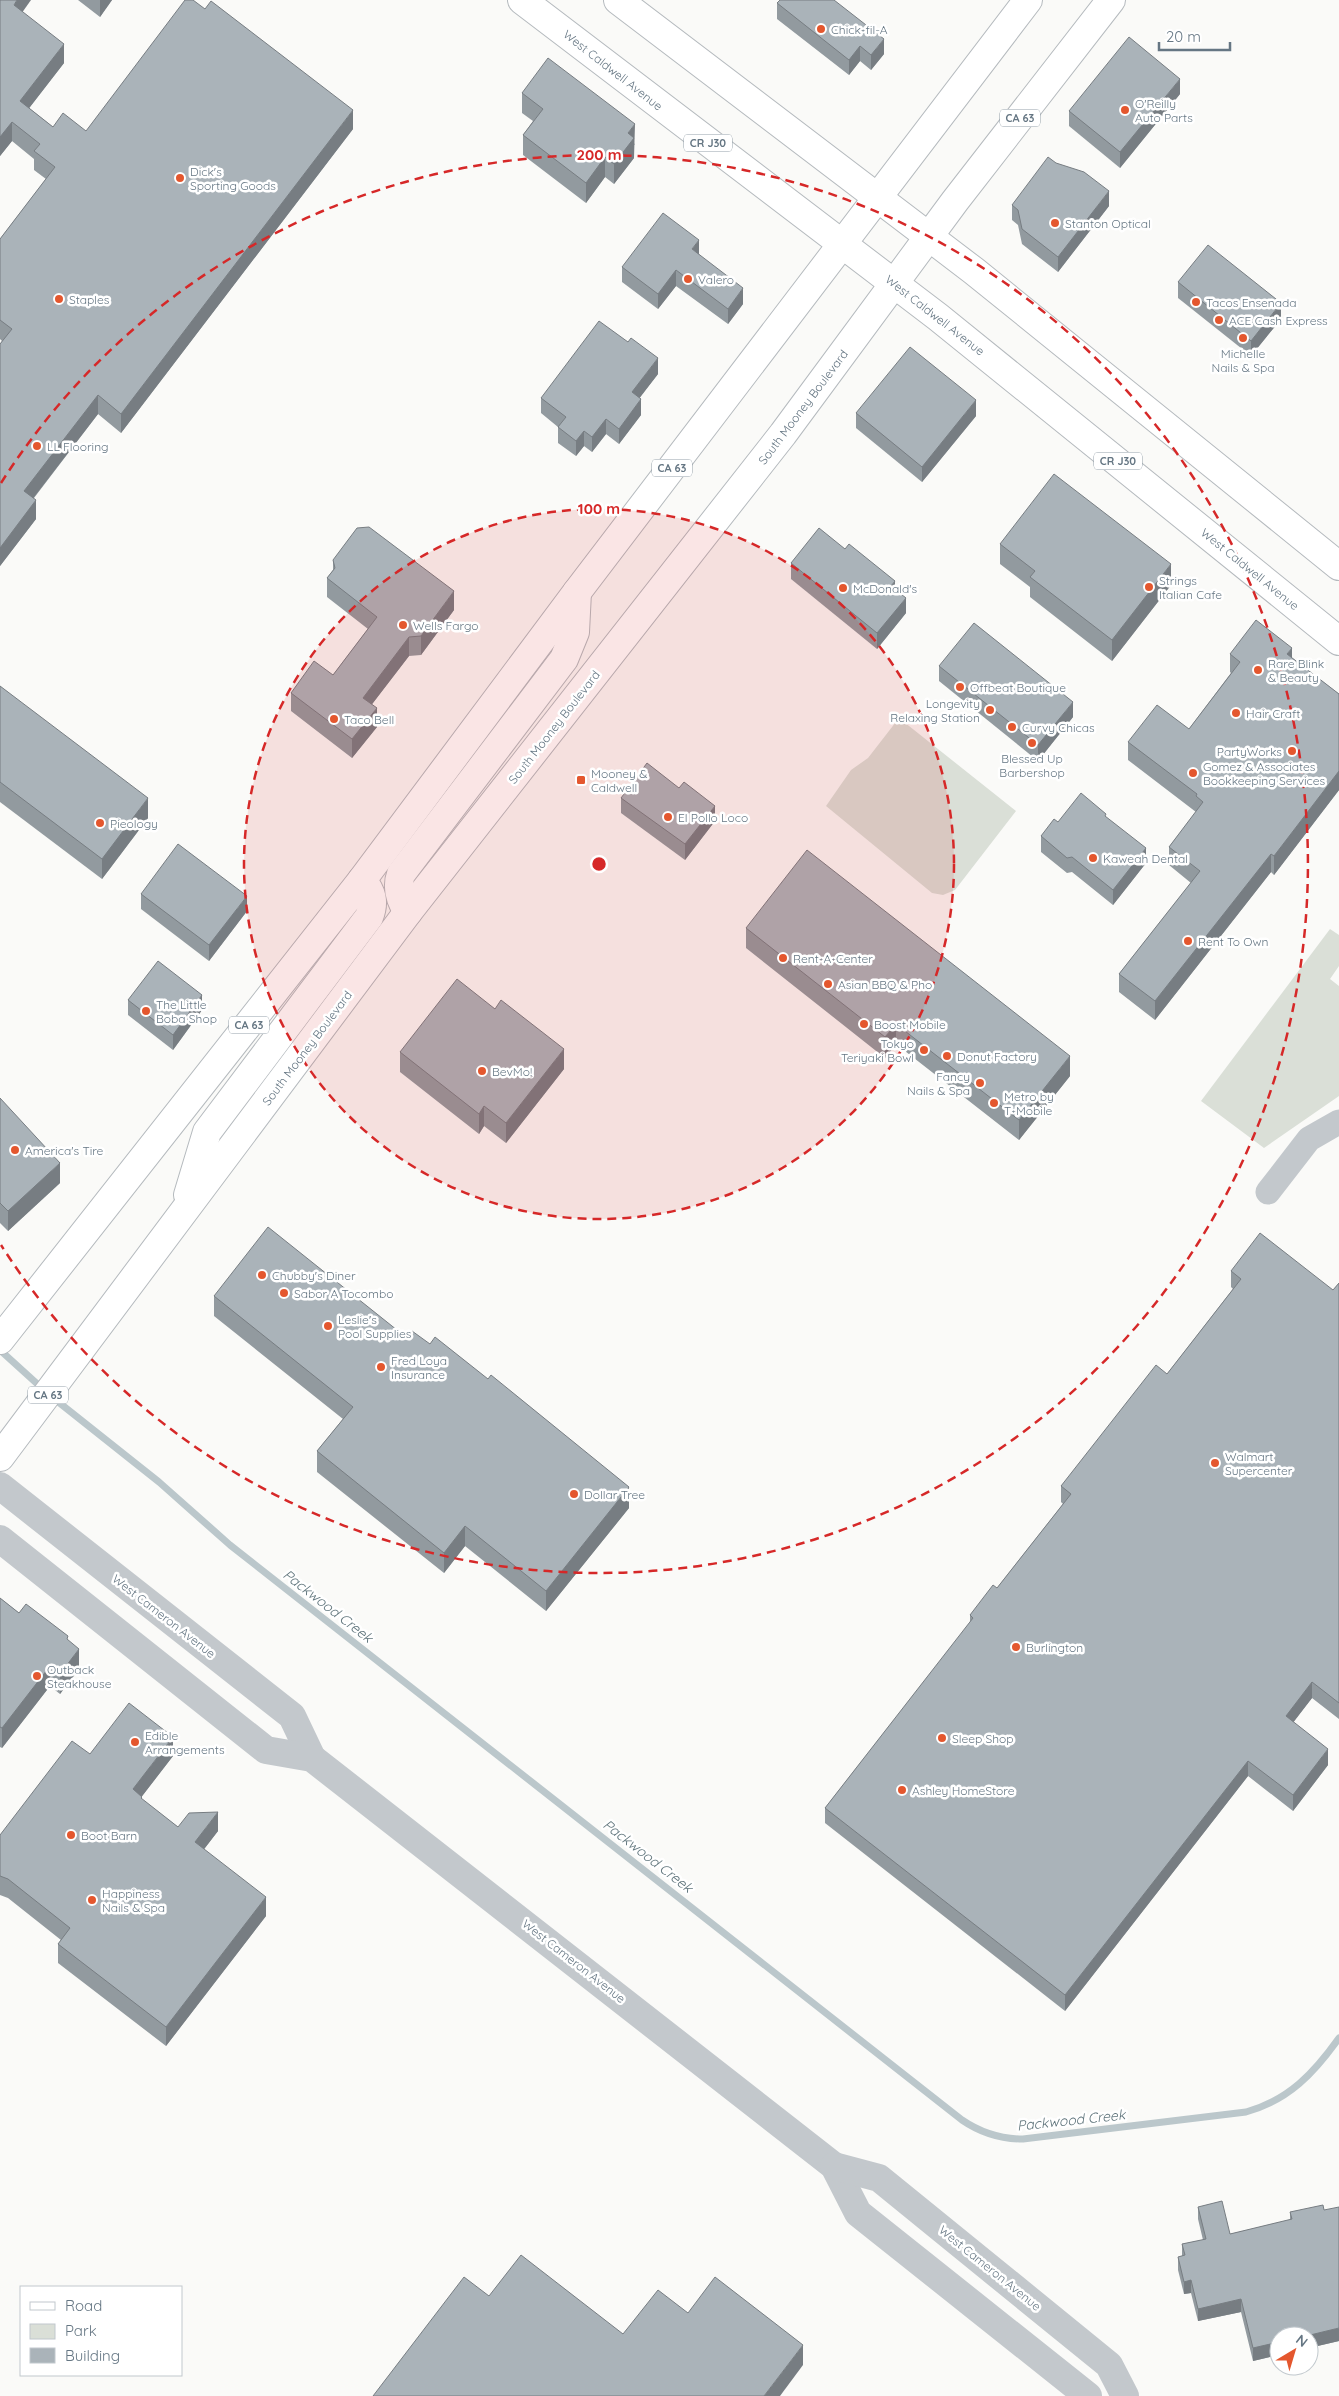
<svg xmlns="http://www.w3.org/2000/svg" width="1339" height="2396" font-family="Quicksand,sans-serif">
  <rect width="100%" height="100%" fill="#fafaf8"/>
  <g fill="#dadfd7">
    <polygon points="899,718 1016,811 955,890 943,895 932,893 826,806 851,770 868,758"/>
    <polygon points="1330,929 1339,935 1339,966 1330,979 1339,986 1339,1096 1264,1148 1201,1101"/>
  </g>
  <g fill="none" stroke-linecap="round" stroke-linejoin="round">
    <g stroke="#bbc7cb" stroke-width="7">
      <polyline points="0,1350 44,1390"/>
      <path d="M52,1397l107,85 71,63 732,575c19,13 38,19 61,19l223,-27c43,-12 68,-39 93,-74"/>
    </g>
    <g stroke="#b5babe" stroke-width="30">
      <g id="primary">
        <polyline points="522,0 938,317 1339,641"/>
        <polyline points="618,0 974,271 1339,566"/>
        <path d="M408,912c-8,-12 -12,-24 -7,-38l163,-215 11,-27 2,-40"/>
        <path d="M188,1195l19,-63 162,-215c6,-15 3,-25 -7,-37"/>
        <polyline points="0,1340 362,880 577,592 1028,0"/>
        <polyline points="0,1457 408,912 783,434 955,201 1111,0"/>
      </g>
    </g>
    <polyline stroke="#c3c8cc" stroke-width="25" points="1268,1192 1309,1139 1339,1122"/>
    <g stroke="#c3c8cc" stroke-width="28">
      <polyline points="0,1486 292,1716 312,1758"/>
      <polyline points="0,1539 266,1750 312,1758 834,2166 858,2213 1088,2396"/>
      <polyline points="834,2166 879,2178 1109,2365 1125,2396"/>
    </g>
    <use href="#primary" stroke="#fff" stroke-width="28"/>
  </g>
  <g fill="#929a9f">
    <polygon points="0,0 22,12 64,63 29,108 53,127 86,131 353,129 121,433 98,414 34,498 36,519 0,566 0,344 2,341 0,339 0,239 46,179 34,170 34,159 12,141 0,156"/>
    <polygon points="78,0 112,0 100,17"/>
    <polygon points="777,3 884,54 871,70 860,61 849,75 777,19"/>
    <polygon points="522,93 635,144 634,145 634,158 614,184 605,177 586,203 523,155 523,135 533,121 522,113"/>
    <polygon points="1180,94 1120,168 1069,126 1069,111"/>
    <polygon points="1012,205 1109,206 1058,272 1022,244 1018,225 1012,220"/>
    <polygon points="699,254 743,304 728,324 676,286 658,309 622,282 622,267"/>
    <polygon points="1178,282 1281,319 1251,356 1178,298"/>
    <polygon points="658,374 639,398 641,415 619,444 606,434 592,452 584,446 576,456 558,443 558,427 541,413 541,398"/>
    <polygon points="856,413 976,416 922,482 856,428"/>
    <polygon points="1000,544 1171,585 1112,661 1030,597 1030,587 1000,564"/>
    <polygon points="333,560 454,610 421,655 409,656 372,704 377,727 352,758 291,711 291,693 333,675 368,629 327,597 327,578 333,570"/>
    <polygon points="791,563 895,589 906,613 877,649 791,579"/>
    <polygon points="1230,654 1292,658 1339,694 1339,790 1274,875 1271,872 1155,1020 1119,992 1119,974 1191,883 1169,865 1169,847 1196,812 1128,760 1128,742 1189,729 1231,673 1230,672"/>
    <polygon points="939,666 1073,717 1038,761 939,681"/>
    <polygon points="0,686 148,818 102,879 0,802"/>
    <polygon points="621,798 715,821 685,860 621,813"/>
    <polygon points="1106,817 1146,863 1113,905 1072,872 1067,873 1041,852 1041,836 1058,822"/>
    <polygon points="141,894 247,911 209,961 141,909"/>
    <polygon points="746,928 1070,1076 1019,1140 896,1044 885,1058 746,948"/>
    <polygon points="128,1000 202,1010 173,1050 128,1015"/>
    <polygon points="495,1009 564,1069 506,1143 484,1126 479,1134 400,1072 400,1052"/>
    <polygon points="0,1098 60,1183 8,1231 0,1223"/>
    <polygon points="1231,1271 1333,1290 1339,1283 1339,1719 1312,1698 1293,1722 1328,1765 1293,1811 1248,1776 1065,2011 825,1823 825,1808 970,1623 970,1615 997,1588 1063,1504 1061,1502 1061,1486 1167,1374 1233,1289 1231,1287"/>
    <polygon points="214,1296 407,1338 629,1508 546,1611 465,1546 444,1573 317,1472 317,1451 343,1419 214,1316"/>
    <polygon points="0,1598 19,1613 68,1640 79,1669 60,1694 50,1686 2,1748 0,1747"/>
    <polygon points="173,1756 142,1796 142,1800 178,1827 218,1831 204,1849 266,1916 166,2046 58,1963 58,1944 61,1940 8,1898 0,1895 0,1835"/>
    <polygon points="1198,2207 1230,2234 1290,2220 1290,2212 1339,2341 1309,2348 1309,2336 1279,2336 1279,2355 1253,2361 1241,2312 1198,2321 1191,2293 1184,2294 1178,2270 1178,2257 1182,2256 1182,2244 1203,2240 1198,2219"/>
  </g>
  <g fill="#777d82">
    <polygon points="17,0 31,0 14,24 14,5"/>
    <polygon points="100,0 112,0 100,17"/>
    <polygon points="884,39 884,54 871,70 871,55"/>
    <polygon points="64,44 64,63 20,120 20,101"/>
    <polygon points="860,46 860,61 849,75 849,60"/>
    <polygon points="1180,79 1180,94 1120,168 1120,152"/>
    <polygon points="353,110 353,129 121,433 121,414"/>
    <polygon points="12,122 12,141 0,156 0,137"/>
    <polygon points="635,124 634,158 614,184 614,164 628,133"/>
    <polygon points="605,157 605,177 586,203 586,183"/>
    <polygon points="1109,191 1109,206 1058,272 1058,257"/>
    <polygon points="699,240 699,255 692,249"/>
    <polygon points="676,270 676,286 658,309 658,294"/>
    <polygon points="743,288 743,304 728,324 728,309"/>
    <polygon points="1281,303 1281,319 1251,356 1251,341"/>
    <polygon points="658,358 658,374 632,408 632,392"/>
    <polygon points="98,395 98,414 24,510 24,491"/>
    <polygon points="641,399 641,415 619,444 619,429"/>
    <polygon points="976,400 976,416 922,482 922,467"/>
    <polygon points="606,419 606,434 592,452 592,437"/>
    <polygon points="584,431 584,446 576,456 576,441"/>
    <polygon points="36,500 36,519 0,566 0,548"/>
    <polygon points="1171,564 1171,585 1112,661 1112,640"/>
    <polygon points="895,581 895,597 891,586"/>
    <polygon points="454,591 454,610 421,655 421,636"/>
    <polygon points="906,598 906,613 877,649 877,633"/>
    <polygon points="409,637 409,656 363,716 363,698"/>
    <polygon points="1292,648 1292,667 1287,654"/>
    <polygon points="1073,702 1073,717 1038,761 1038,745"/>
    <polygon points="377,708 377,727 352,758 352,739"/>
    <polygon points="1339,771 1339,790 1274,875 1274,856"/>
    <polygon points="148,798 148,818 102,879 102,859"/>
    <polygon points="715,806 715,821 685,860 685,844"/>
    <polygon points="1146,848 1146,863 1113,905 1113,890"/>
    <polygon points="1271,854 1271,872 1155,1020 1155,1001"/>
    <polygon points="247,896 247,911 209,961 209,945"/>
    <polygon points="202,995 202,1010 173,1050 173,1035"/>
    <polygon points="896,1024 896,1044 885,1058 885,1037"/>
    <polygon points="564,1049 564,1069 506,1143 506,1123"/>
    <polygon points="1070,1056 1070,1076 1019,1140 1019,1120"/>
    <polygon points="484,1106 484,1126 479,1134 479,1114"/>
    <polygon points="60,1163 60,1183 8,1231 8,1211"/>
    <polygon points="629,1487 629,1508 546,1611 546,1591"/>
    <polygon points="465,1526 465,1546 444,1573 444,1553"/>
    <polygon points="79,1649 79,1669 60,1694 60,1674"/>
    <polygon points="50,1666 50,1686 2,1748 2,1728"/>
    <polygon points="1312,1682 1312,1698 1286,1732 1286,1716"/>
    <polygon points="173,1737 173,1756 133,1808 133,1789"/>
    <polygon points="1328,1749 1328,1765 1293,1811 1293,1795"/>
    <polygon points="1248,1761 1248,1776 1065,2011 1065,1995"/>
    <polygon points="218,1812 218,1831 195,1861 195,1842"/>
    <polygon points="266,1897 266,1916 166,2046 166,2027"/>
    <polygon points="1191,2280 1191,2293 1184,2294 1184,2282"/>
    <polygon points="1241,2299 1241,2312 1198,2321 1198,2309"/>
    <polygon points="1339,2328 1339,2341 1309,2348 1309,2336 1306,2336"/>
    <polygon points="1279,2342 1279,2355 1253,2361 1253,2348"/>
    <polygon points="803,2345 803,2365 780,2396 764,2396"/>
  </g>
  <g fill="#aab3b9" stroke="#777d82">
    <polygon points="0,0 17,0 14,5 64,44 20,101 53,127 63,113 86,131 185,0 193,0 205,9 211,1 353,110 121,414 98,395 24,491 36,500 0,548 0,344 12,329 0,320 0,239 55,167 34,151 40,144 12,122 0,137"/>
    <polygon points="780,0 834,0 884,39 871,55 860,46 849,60 777,3"/>
    <polygon points="1129,37 1180,79 1120,152 1069,111"/>
    <polygon points="548,58 635,124 628,133 634,138 614,164 605,157 586,183 523,135 543,109 522,93"/>
    <polygon points="1048,157 1056,163 1084,172 1109,191 1058,257 1022,229 1018,210 1012,205"/>
    <polygon points="663,213 699,240 692,249 743,288 728,309 676,270 658,294 622,267"/>
    <polygon points="1208,245 1281,303 1251,341 1178,282"/>
    <polygon points="599,321 628,342 631,338 658,358 632,392 641,399 619,429 606,419 592,437 584,431 576,441 558,427 566,417 541,398"/>
    <polygon points="910,347 976,400 922,467 856,413"/>
    <polygon points="1054,474 1171,564 1112,640 1030,577 1035,571 1000,544"/>
    <polygon points="369,527 454,591 421,636 409,637 363,698 377,708 352,739 291,693 314,661 333,675 377,617 327,578 335,568 333,560 357,528"/>
    <polygon points="819,528 845,549 849,544 895,581 891,586 906,598 877,633 791,563"/>
    <polygon points="1256,620 1292,648 1287,654 1339,694 1339,771 1274,856 1271,854 1155,1001 1119,974 1200,871 1169,847 1203,802 1196,796 1197,794 1128,742 1157,705 1189,729 1240,662 1230,654"/>
    <polygon points="974,623 1073,702 1038,745 939,666"/>
    <polygon points="0,686 148,798 102,859 0,782"/>
    <polygon points="647,763 679,788 684,782 715,806 685,844 621,798"/>
    <polygon points="1081,793 1106,814 1105,816 1146,848 1113,890 1072,857 1067,858 1041,836 1054,819 1058,822"/>
    <polygon points="178,844 247,896 209,945 141,894"/>
    <polygon points="807,850 1070,1056 1019,1120 896,1024 885,1037 746,928"/>
    <polygon points="158,961 202,995 173,1035 128,1000"/>
    <polygon points="457,979 495,1009 501,1000 564,1049 506,1123 484,1106 479,1114 400,1052"/>
    <polygon points="0,1098 60,1163 8,1211 0,1203"/>
    <polygon points="268,1227 407,1338 412,1331 430,1344 435,1337 488,1379 491,1375 629,1487 546,1591 465,1526 444,1553 317,1451 353,1407 214,1296"/>
    <polygon points="1260,1233 1333,1290 1339,1283 1339,1703 1312,1682 1286,1716 1328,1749 1293,1795 1248,1761 1065,1995 825,1808 973,1618 970,1615 993,1585 997,1588 1071,1494 1061,1486 1156,1365 1167,1374 1241,1279 1231,1271"/>
    <polygon points="0,1598 19,1613 26,1604 68,1636 67,1639 79,1649 60,1674 50,1666 2,1728 0,1727"/>
    <polygon points="129,1703 173,1737 133,1789 142,1797 141,1798 178,1827 189,1813 218,1812 195,1842 266,1897 166,2027 58,1944 70,1928 8,1879 0,1876 0,1835 72,1741 90,1754"/>
    <polygon points="1222,2201 1230,2234 1292,2219 1290,2212 1323,2205 1324,2210 1339,2207 1339,2328 1306,2336 1279,2336 1279,2342 1253,2348 1241,2299 1198,2309 1191,2280 1184,2282 1178,2257 1185,2255 1182,2244 1206,2239 1198,2207"/>
    <polygon points="521,2255 623,2334 658,2290 688,2313 715,2277 803,2345 764,2396 373,2396 464,2277 489,2296"/>
  </g>
  <circle cx="599" cy="864" r="355" fill="#d62828" fill-opacity=".12"/>
  <g fill="none" stroke="#d62828" stroke-width="2.5" stroke-dasharray="9 6">
    <circle cx="599" cy="864" r="355"/>
    <path d="M1 483A709 709 0 1 1 1 1245"/>
  </g>
  <g fill="#e4572e" stroke="#fff" stroke-width="2">
    <circle cx="821" cy="29" r="5"/>
    <circle cx="1125" cy="110" r="5"/>
    <circle cx="180" cy="178" r="5"/>
    <circle cx="1055" cy="223" r="5"/>
    <circle cx="688" cy="279" r="5"/>
    <circle cx="59" cy="299" r="5"/>
    <circle cx="1196" cy="302" r="5"/>
    <circle cx="1219" cy="320" r="5"/>
    <circle cx="1243" cy="338" r="5"/>
    <circle cx="37" cy="446" r="5"/>
    <circle cx="1149" cy="587" r="5"/>
    <circle cx="843" cy="588" r="5"/>
    <circle cx="403" cy="625" r="5"/>
    <circle cx="1258" cy="670" r="5"/>
    <circle cx="960" cy="687" r="5"/>
    <circle cx="990" cy="710" r="5"/>
    <circle cx="1236" cy="713" r="5"/>
    <circle cx="334" cy="719" r="5"/>
    <circle cx="1012" cy="727" r="5"/>
    <circle cx="1032" cy="743" r="5"/>
    <circle cx="1292" cy="751" r="5"/>
    <circle cx="1193" cy="773" r="5"/>
    <rect x="576" y="775" width="10" height="10" rx="2.5"/>
    <circle cx="668" cy="817" r="5"/>
    <circle cx="100" cy="823" r="5"/>
    <circle cx="1093" cy="858" r="5"/>
    <circle cx="1188" cy="941" r="5"/>
    <circle cx="783" cy="958" r="5"/>
    <circle cx="828" cy="984" r="5"/>
    <circle cx="146" cy="1011" r="5"/>
    <circle cx="864" cy="1024" r="5"/>
    <circle cx="924" cy="1050" r="5"/>
    <circle cx="947" cy="1056" r="5"/>
    <circle cx="482" cy="1071" r="5"/>
    <circle cx="980" cy="1083" r="5"/>
    <circle cx="994" cy="1103" r="5"/>
    <circle cx="15" cy="1150" r="5"/>
    <circle cx="262" cy="1275" r="5"/>
    <circle cx="284" cy="1293" r="5"/>
    <circle cx="328" cy="1326" r="5"/>
    <circle cx="381" cy="1367" r="5"/>
    <circle cx="1215" cy="1463" r="5"/>
    <circle cx="574" cy="1494" r="5"/>
    <circle cx="1016" cy="1647" r="5"/>
    <circle cx="37" cy="1676" r="5"/>
    <circle cx="942" cy="1738" r="5"/>
    <circle cx="135" cy="1742" r="5"/>
    <circle cx="902" cy="1790" r="5"/>
    <circle cx="71" cy="1835" r="5"/>
    <circle cx="92" cy="1900" r="5"/>
  </g>
  <g text-anchor="middle" dominant-baseline="central" stroke-width="5" stroke-linejoin="round" paint-order="stroke">
    <g fill="#fff" stroke="#939fa8" stroke-width="1">
      <rect x="1000" y="109.5" width="40" height="17" rx="4"/>
      <rect x="684" y="134.5" width="48" height="17" rx="4"/>
      <rect x="1094" y="452.5" width="48" height="17" rx="4"/>
      <rect x="652" y="459.5" width="40" height="17" rx="4"/>
      <rect x="229" y="1016.5" width="40" height="17" rx="4"/>
      <rect x="28" y="1386.5" width="40" height="17" rx="4"/>
    </g>
    <g font-size="11" font-weight="bold" fill="#657683">
      <text x="1020" y="118">CA 63</text>
      <text x="708" y="143">CR J30</text>
      <text x="1118" y="461">CR J30</text>
      <text x="672" y="468">CA 63</text>
      <text x="249" y="1025">CA 63</text>
      <text x="48" y="1395">CA 63</text>
    </g>
    <g font-size="12" fill="#657683" stroke="#fff" text-anchor="start">
      <text x="831" y="29">Chick-fil-A</text>
      <text x="1135" y="103">O'Reilly<tspan x="1135" dy="14">Auto Parts</tspan></text>
      <text x="190" y="171">Dick's<tspan x="190" dy="14">Sporting Goods</tspan></text>
      <text x="1065" y="223">Stanton Optical</text>
      <text x="698" y="279">Valero</text>
      <text x="69" y="299">Staples</text>
      <text x="1206" y="302">Tacos Ensenada</text>
      <text x="1229" y="320">ACE Cash Express</text>
      <text x="1243" y="353" text-anchor="middle">Michelle<tspan x="1243" dy="14">Nails &amp; Spa</tspan></text>
      <text x="47" y="446">LL Flooring</text>
      <text x="1159" y="580">Strings<tspan x="1159" dy="14">Italian Cafe</tspan></text>
      <text x="853" y="588">McDonald's</text>
      <text x="413" y="625">Wells Fargo</text>
      <text x="1268" y="663">Rare Blink<tspan x="1268" dy="14">&amp; Beauty</tspan></text>
      <text x="970" y="687">Offbeat Boutique</text>
      <text x="980" y="703" text-anchor="end">Longevity<tspan x="980" dy="14">Relaxing Station</tspan></text>
      <text x="1246" y="713">Hair Craft</text>
      <text x="344" y="719">Taco Bell</text>
      <text x="1022" y="727">Curvy Chicas</text>
      <text x="1282" y="751" text-anchor="end">PartyWorks</text>
      <text x="1032" y="758" text-anchor="middle">Blessed Up<tspan x="1032" dy="14">Barbershop</tspan></text>
      <text x="1203" y="766">Gomez &amp; Associates<tspan x="1203" dy="14">Bookkeeping Services</tspan></text>
      <text x="591" y="773">Mooney &amp;<tspan x="591" dy="14">Caldwell</tspan></text>
      <text x="678" y="817">El Pollo Loco</text>
      <text x="110" y="823">Pieology</text>
      <text x="1103" y="858">Kaweah Dental</text>
      <text x="1198" y="941">Rent To Own</text>
      <text x="793" y="958">Rent-A-Center</text>
      <text x="838" y="984">Asian BBQ &amp; Pho</text>
      <text x="156" y="1004">The Little<tspan x="156" dy="14">Boba Shop</tspan></text>
      <text x="874" y="1024">Boost Mobile</text>
      <text x="914" y="1043" text-anchor="end">Tokyo<tspan x="914" dy="14">Teriyaki Bowl</tspan></text>
      <text x="957" y="1056">Donut Factory</text>
      <text x="492" y="1071">BevMo!</text>
      <text x="970" y="1076" text-anchor="end">Fancy<tspan x="970" dy="14">Nails &amp; Spa</tspan></text>
      <text x="1004" y="1096">Metro by<tspan x="1004" dy="14">T-Mobile</tspan></text>
      <text x="25" y="1150">America's Tire</text>
      <text x="272" y="1275">Chubby's Diner</text>
      <text x="294" y="1293">Sabor A Tocombo</text>
      <text x="338" y="1319">Leslie's<tspan x="338" dy="14">Pool Supplies</tspan></text>
      <text x="391" y="1360">Fred Loya<tspan x="391" dy="14">Insurance</tspan></text>
      <text x="1225" y="1456">Walmart<tspan x="1225" dy="14">Supercenter</tspan></text>
      <text x="584" y="1494">Dollar Tree</text>
      <text x="1026" y="1647">Burlington</text>
      <text x="47" y="1669">Outback<tspan x="47" dy="14">Steakhouse</tspan></text>
      <text x="145" y="1735">Edible<tspan x="145" dy="14">Arrangements</tspan></text>
      <text x="952" y="1738">Sleep Shop</text>
      <text x="912" y="1790">Ashley HomeStore</text>
      <text x="81" y="1835">Boot Barn</text>
      <text x="102" y="1893">Happiness<tspan x="102" dy="14">Nails &amp; Spa</tspan></text>
    </g>
    <g font-size="12" fill="#657683" stroke="#fff">
      <text transform="translate(613 70) rotate(38)">West Caldwell Avenue</text>
      <text transform="translate(935 315) rotate(38)">West Caldwell Avenue</text>
      <text transform="translate(803 407) rotate(-53)">South Mooney Boulevard</text>
      <text transform="translate(1250 569) rotate(39)">West Caldwell Avenue</text>
      <text transform="translate(554 727) rotate(-52)">South Mooney Boulevard</text>
      <text transform="translate(307 1048) rotate(-53)">South Mooney Boulevard</text>
      <text transform="translate(164 1616) rotate(38)">West Cameron Avenue</text>
      <text transform="translate(574 1961) rotate(38)">West Cameron Avenue</text>
      <text transform="translate(990 2268) rotate(39)">West Cameron Avenue</text>
    </g>
    <g font-size="14" font-style="italic" fill="#60757c" stroke="#fff">
      <text transform="translate(328 1606) rotate(38)">Packwood Creek</text>
      <text transform="translate(648 1856) rotate(38)">Packwood Creek</text>
      <text transform="translate(1071 2120) rotate(-6)">Packwood Creek</text>
    </g>
  </g>
  <circle cx="599" cy="864" r="8" fill="#d62828" stroke="#fff" stroke-width="2.5"/>
  <g font-size="15" text-anchor="middle" font-weight="bold" fill="#d62828" stroke="#fff" stroke-width="5" stroke-linejoin="round" paint-order="stroke">
    <text x="599" y="160">200 m</text>
    <text x="599" y="514">100 m</text>
  </g>
  <rect x="20" y="2286" width="162" height="90" fill="#ffffff" stroke="#c1c8cd"/>
  <rect x="30" y="2302" width="25" height="8" fill="#ffffff" stroke="#c1c8cd"/>
  <text x="65" y="2311" font-size="15" fill="#657683">Road</text>
  <rect x="30" y="2324" width="25" height="15" fill="#dadfd7" stroke="#c1c8cd"/>
  <text x="65" y="2336" font-size="15" fill="#657683">Park</text>
  <rect x="30" y="2348" width="25" height="15" fill="#aab3b9" stroke="#c1c8cd"/>
  <text x="65" y="2361" font-size="15" fill="#657683">Building</text>
  <g transform="translate(1294 2351) rotate(38)"><circle r="24" fill="#ffffff" stroke="#c1c8cd"/>
  <path d="M0-4L9 19L0 12L-9 19Z" fill="#e4572e"/>
  <text y="-8" font-size="14" font-weight="bold" text-anchor="middle" fill="#657683">N</text>
  </g>
  <path d="M1159 42v8h71v-8" fill="none" stroke="#657683" stroke-width="2.5"/>
  <text x="1166" y="42" font-size="15" fill="#657683" stroke="#ffffff" stroke-width="4" paint-order="stroke">20 m</text>
</svg>
